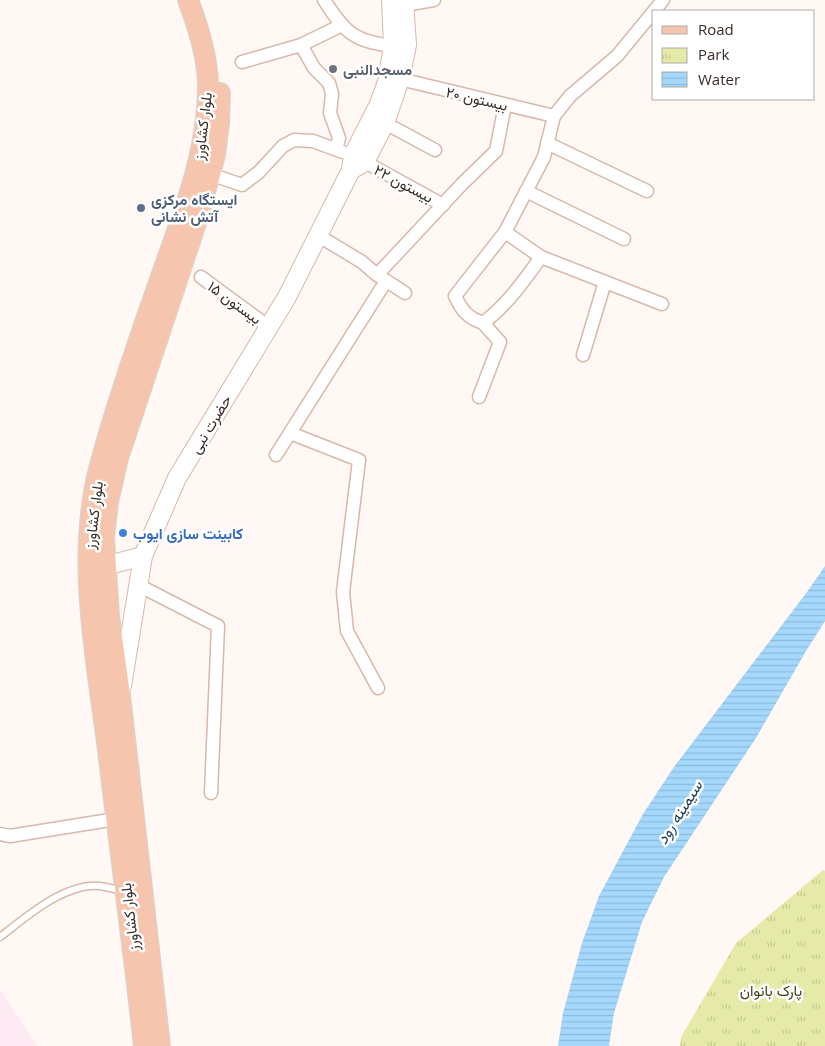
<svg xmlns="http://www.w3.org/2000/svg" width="825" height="1046" font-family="'Open Sans',Vazirmatn,sans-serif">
  <defs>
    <pattern id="park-tufts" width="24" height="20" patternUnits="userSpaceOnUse" patternTransform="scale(1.25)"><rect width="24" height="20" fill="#e5eaa9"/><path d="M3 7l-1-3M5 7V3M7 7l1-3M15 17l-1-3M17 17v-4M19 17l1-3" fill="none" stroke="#c5c991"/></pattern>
    <pattern id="water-rules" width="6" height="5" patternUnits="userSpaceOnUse" patternTransform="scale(1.25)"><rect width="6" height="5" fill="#a4d8fd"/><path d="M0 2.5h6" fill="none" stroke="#8ebad9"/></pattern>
  </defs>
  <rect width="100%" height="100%" fill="#fff8f5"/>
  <polygon fill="#fde9f1" points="0,990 37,1046 0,1046"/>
  <polygon fill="url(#park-tufts)" points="823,870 825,871 825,1046 680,1046 681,1037 736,943"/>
  <polygon fill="url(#water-rules)" points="825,566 825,621 806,651 756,738 664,877 642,922 614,1013 609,1046 558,1046 563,1013 582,943 599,896 643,814 674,767 807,592"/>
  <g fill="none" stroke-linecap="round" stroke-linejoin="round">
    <g stroke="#d8b8aa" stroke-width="9">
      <path id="lane" d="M0,937c25,-19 65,-55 100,-51 7,1 15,3 23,5"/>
    </g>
    <g stroke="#d8b8aa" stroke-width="15">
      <g id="street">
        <path d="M324,0c22,34 30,41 69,46"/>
        <polyline points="404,5 434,0"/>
        <polyline points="301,45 342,25"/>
        <polyline points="242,62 301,45 314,68 329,83 332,94 330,113 339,138 336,149"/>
        <polyline points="400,79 554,116"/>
        <polyline points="385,123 435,150"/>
        <polyline points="547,143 647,191"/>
        <polyline points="365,162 443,205"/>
        <polyline points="210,174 242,185 259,172 283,146 294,140 313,141 343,152"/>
        <polyline points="526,191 624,239"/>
        <path d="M505,232l36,25c-17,24 -35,49 -58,66 -15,-5 -21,-12 -28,-27l50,-64 39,-75 10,-41 16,-20 47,-40 46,-56"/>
        <polyline points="319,236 362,262 377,275 462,184 496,151 505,105"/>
        <polyline points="541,257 662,304"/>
        <polyline points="379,276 405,293"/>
        <polyline points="201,277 269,327"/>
        <polyline points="583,355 605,282"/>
        <polyline points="479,397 500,342 483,323"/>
        <polyline points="290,433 359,460 343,592 347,631 378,688"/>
        <polyline points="276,455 386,281"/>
        <polyline points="138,585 218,626 211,793"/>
        <polyline points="0,834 10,836 116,819"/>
      </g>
    </g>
    <g stroke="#d8b8aa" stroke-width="20">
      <g id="secondary">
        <polyline points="351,170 365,162 385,123 400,79 407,45 404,0"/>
        <polyline points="105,566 143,556"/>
        <polyline points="122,686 143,556 177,478 287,297 351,170 353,155 379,104 387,82 393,46 391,0"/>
      </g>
    </g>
    <g stroke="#d7d5d4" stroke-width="22">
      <g id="primary">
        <path d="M144,1046c-11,-101 -25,-203 -37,-304 -12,-90 -31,-188 -7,-277 16,-59 36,-117 56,-174 23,-67 53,-136 52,-208 -1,-28 -10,-57 -20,-83"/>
        <polyline points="160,1046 120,695 109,616 104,537 108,502 118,458 197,220 210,174 215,155 219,123 220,93"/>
      </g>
    </g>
    <use href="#lane" stroke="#fff" stroke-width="6"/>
    <use href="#street" stroke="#fff" stroke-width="12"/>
    <use href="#secondary" stroke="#fff" stroke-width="18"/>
    <use href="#primary" stroke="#f6c5ad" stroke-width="20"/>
  </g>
  <circle fill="#6b7280" stroke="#fff" stroke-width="2" cx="333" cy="69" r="5"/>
  <circle fill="#5c6f8a" stroke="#fff" stroke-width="2" cx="141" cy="208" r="5"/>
  <circle fill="#3f7fe0" stroke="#fff" stroke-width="2" cx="123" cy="533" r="5"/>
  <g text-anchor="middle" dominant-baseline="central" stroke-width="5" stroke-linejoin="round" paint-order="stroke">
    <g font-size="15" font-weight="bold" fill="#5b616d" stroke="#fff" text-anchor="start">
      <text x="343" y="69">مسجدالنبی</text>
    </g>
    <g font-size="15" fill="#392c27" stroke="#fff">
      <text transform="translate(477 98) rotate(13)">بیستون ۲۰</text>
      <text transform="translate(202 126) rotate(-83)">بلوار کشاورز</text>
      <text transform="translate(404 183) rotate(28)">بیستون ۲۲</text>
      <text transform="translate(235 302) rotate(36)">بیستون ۱۵</text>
      <text transform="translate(210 424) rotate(-59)">حضرت نبی</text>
      <text transform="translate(93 515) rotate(-83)">بلوار کشاورز</text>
      <text transform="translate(129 917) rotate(-97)">بلوار کشاورز</text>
    </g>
    <g font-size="15" font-weight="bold" fill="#4e5e75" stroke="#fff" text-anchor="start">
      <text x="151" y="199">ایستگاه مرکزی<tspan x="151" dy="17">آتش نشانی</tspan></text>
    </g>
    <g font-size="15" font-weight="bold" fill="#366cbe" stroke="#fff" text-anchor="start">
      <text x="133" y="533">کابینت سازی ایوب</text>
    </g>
    <g font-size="15" fill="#404217" stroke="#fff">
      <text x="771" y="990">پارک بانوان</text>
    </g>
    <g font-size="16" font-style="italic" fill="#173f57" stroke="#fff">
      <text transform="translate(679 812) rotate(-58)">سیمینه رود</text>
    </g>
  </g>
  <rect x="652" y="10" width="162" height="90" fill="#ffffff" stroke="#b0aba9"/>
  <rect x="662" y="26" width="25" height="8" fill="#f6c5ad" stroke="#b0aba9"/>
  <text x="698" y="35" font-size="15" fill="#392c27">Road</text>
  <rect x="662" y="48" width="25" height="15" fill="url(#park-tufts)" stroke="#b0aba9"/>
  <text x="698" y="60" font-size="15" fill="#392c27">Park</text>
  <rect x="662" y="72" width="25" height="15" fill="url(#water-rules)" stroke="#b0aba9"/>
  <text x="698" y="85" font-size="15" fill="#392c27">Water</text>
</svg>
